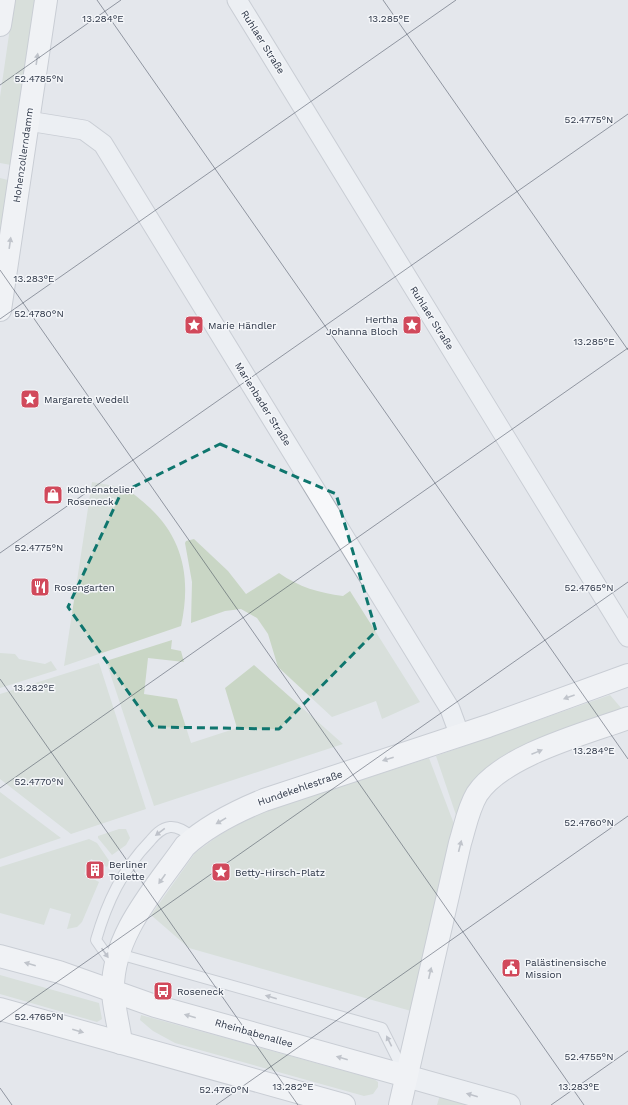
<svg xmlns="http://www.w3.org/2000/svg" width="628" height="1105" font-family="'Work Sans',sans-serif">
  <rect width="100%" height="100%" fill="#e4e7ec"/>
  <g fill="#c9d6c5">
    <polygon points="14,0 35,0 11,165 0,163 0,97"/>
    <polygon points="0,178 8,180 0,237"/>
    <path d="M92,482c10,2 21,3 30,6 10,3 20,13 28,20 34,32 41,72 31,118l-117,40z"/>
    <path d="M194,539l34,32 18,23 33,-21c20,14 40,20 64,23l7,-5 70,111 -38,17 -6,-18 -44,16 -54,-50 -10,-33 -11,-16 -16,-9 -16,2 -34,12 1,-41 -7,-39 1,-2z"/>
    <polygon points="172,640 171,649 181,651 184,662 148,658 144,694 177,699 191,743 237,728 225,688 254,665 343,744 154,806 106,661"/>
    <polygon points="0,653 15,654 19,659 45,664 51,661 57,670 0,688"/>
    <polygon points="99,663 146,809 71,834 0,779 0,694"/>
    <path d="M610,695l12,14c-22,8 -44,16 -67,24 -46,17 -82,31 -99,82l-20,-59z"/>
    <polygon points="429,758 454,824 411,1011 189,948 151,915 195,853 218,836 239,824 267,810"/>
    <polygon points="0,792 61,838 0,859"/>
    <polygon points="119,829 126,829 130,838 126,845 112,855 98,838 98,836"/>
    <polygon points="89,839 97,843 110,862 107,867 91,859 84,874 99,882 82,922 77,927 67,929 71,914 50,908 44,925 0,913 0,867"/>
    <polygon points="0,975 99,1003 102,1019 97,1022 0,994"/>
    <polygon points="141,1015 374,1079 378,1082 378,1087 373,1094 364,1096 175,1043 153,1031 140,1020"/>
    <polygon points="440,1095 477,1105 437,1105"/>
  </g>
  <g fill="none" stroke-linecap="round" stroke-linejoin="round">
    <g stroke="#a9aeb7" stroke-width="12">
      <g id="service">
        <polyline points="119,954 382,1028 404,1072"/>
        <path d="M115,967l-19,-27c11,-38 26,-70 54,-99 5,-6 11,-13 20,-14 9,-1 17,6 24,11"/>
      </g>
    </g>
    <g stroke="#a9aeb7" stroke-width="21">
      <g id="minor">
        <polyline points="237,0 628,637"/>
        <polyline points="28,121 84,130 103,144 450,709 460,736"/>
      </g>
    </g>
    <g stroke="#a9aeb7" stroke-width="24">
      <polyline id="tertiary" points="406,1076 509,1105"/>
    </g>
    <g stroke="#a9aeb7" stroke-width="24">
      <g id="secondary">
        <polyline points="0,25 4,0"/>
        <polyline points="0,310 46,0"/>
        <polyline points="0,956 59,972 155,1006 406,1076"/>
        <polyline points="0,1009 344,1105"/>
        <path d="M121,1043c-2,-17 -7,-34 -8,-51 -2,-56 42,-103 72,-146 22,-20 52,-35 79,-46l224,-74 140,-51"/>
        <path d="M400,1105l60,-262c5,-16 8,-34 17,-49 26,-39 107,-60 151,-76"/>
      </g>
    </g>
    <use href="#service" stroke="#f7f8fa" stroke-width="10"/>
    <use href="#minor" stroke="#f7f8fa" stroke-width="19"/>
    <use href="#tertiary" stroke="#f7f8fa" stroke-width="22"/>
    <use href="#secondary" stroke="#fff" stroke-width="22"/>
  </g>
  <defs><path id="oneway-solid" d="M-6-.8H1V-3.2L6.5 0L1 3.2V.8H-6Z"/></defs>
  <g fill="#959aa2">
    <use href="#oneway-solid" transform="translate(37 59) rotate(-82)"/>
    <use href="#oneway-solid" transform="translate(10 243) rotate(-82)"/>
    <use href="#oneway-solid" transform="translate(569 697) rotate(160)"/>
    <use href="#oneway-solid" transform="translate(537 752) rotate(-22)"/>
    <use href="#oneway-solid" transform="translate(388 759) rotate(162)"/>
    <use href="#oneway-solid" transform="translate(221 821) rotate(149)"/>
    <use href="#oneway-solid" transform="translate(460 846) rotate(-76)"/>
    <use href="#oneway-solid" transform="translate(162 879) rotate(125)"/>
    <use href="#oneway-solid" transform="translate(30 964) rotate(-164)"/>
    <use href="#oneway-solid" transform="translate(430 973) rotate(-77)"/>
    <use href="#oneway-solid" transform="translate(190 1016) rotate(-164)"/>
    <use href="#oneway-solid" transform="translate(78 1031) rotate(16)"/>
    <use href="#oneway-solid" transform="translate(342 1058) rotate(-164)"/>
  </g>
  <g fill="#9196a0">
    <use href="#oneway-solid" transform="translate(160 832) rotate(143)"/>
    <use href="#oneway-solid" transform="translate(105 953) rotate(55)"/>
    <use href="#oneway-solid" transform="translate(271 997) rotate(-164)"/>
    <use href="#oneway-solid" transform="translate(389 1041) rotate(-116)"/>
    <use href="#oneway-solid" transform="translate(472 1095) rotate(-164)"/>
  </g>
  <path d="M0 0H628V1105H0ZM220,444l116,50 40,137 -97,98 -126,-2 -85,-120 53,-114z" fill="#e4e7ec" fill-opacity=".55" fill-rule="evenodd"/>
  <path fill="none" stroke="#0f766e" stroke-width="3" stroke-dasharray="8 5" stroke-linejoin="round" d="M220,444l116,50 40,137 -97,98 -126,-2 -85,-120 53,-114z"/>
  <path fill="none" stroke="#2b3445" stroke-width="1" stroke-opacity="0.45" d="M97,0l531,759M383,0l245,350M0,85l121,-85M0,270l584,835M0,319l456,-319M0,553l628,-439M0,679l298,426M0,788l628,-440M0,1022l628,-440M0,1088l12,17M216,1105l412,-289M551,1105l77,-54"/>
  <defs>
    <g id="sight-square" transform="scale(1)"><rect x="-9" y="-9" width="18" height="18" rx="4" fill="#d1495b" stroke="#f4f6f9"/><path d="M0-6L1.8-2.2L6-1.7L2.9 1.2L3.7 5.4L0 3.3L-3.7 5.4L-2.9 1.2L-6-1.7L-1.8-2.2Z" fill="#fff"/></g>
    <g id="shop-square" transform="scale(1)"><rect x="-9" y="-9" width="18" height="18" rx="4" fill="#d1495b" stroke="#f4f6f9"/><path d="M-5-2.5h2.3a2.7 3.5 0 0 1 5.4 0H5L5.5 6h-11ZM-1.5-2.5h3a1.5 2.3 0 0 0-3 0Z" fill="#fff"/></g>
    <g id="restaurant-square" transform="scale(1)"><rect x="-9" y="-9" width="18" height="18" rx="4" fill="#d1495b" stroke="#f4f6f9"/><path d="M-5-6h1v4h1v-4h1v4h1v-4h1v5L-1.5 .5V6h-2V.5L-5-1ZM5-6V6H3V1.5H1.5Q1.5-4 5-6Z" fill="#fff"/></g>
    <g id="building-square" transform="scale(1)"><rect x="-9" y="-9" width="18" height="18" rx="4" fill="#d1495b" stroke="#f4f6f9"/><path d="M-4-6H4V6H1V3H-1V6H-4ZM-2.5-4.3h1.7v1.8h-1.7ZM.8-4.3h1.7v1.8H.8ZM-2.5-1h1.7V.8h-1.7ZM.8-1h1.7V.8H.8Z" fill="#fff"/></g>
    <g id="civic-square" transform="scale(1)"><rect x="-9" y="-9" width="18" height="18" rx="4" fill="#d1495b" stroke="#f4f6f9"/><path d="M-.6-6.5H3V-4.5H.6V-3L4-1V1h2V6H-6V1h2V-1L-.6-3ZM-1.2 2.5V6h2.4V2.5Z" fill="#fff"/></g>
    <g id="bus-square" transform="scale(1)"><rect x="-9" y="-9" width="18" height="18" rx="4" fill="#d1495b" stroke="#f4f6f9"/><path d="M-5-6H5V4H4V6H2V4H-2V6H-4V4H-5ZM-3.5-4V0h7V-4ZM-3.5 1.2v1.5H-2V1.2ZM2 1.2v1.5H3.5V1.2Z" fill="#fff"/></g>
  </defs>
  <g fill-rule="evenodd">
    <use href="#sight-square" x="194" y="325"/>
    <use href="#sight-square" x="412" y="325"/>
    <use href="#sight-square" x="30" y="399"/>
    <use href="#shop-square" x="53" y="495"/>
    <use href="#restaurant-square" x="40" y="587"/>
    <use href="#building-square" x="95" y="870"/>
    <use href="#sight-square" x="221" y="872"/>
    <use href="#civic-square" x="511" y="968"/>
    <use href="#bus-square" x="163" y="991"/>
  </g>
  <g text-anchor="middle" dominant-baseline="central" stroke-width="3" stroke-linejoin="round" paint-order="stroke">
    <g font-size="10" fill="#2b3445" stroke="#f4f6f9">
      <text transform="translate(263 42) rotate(58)">Ruhlaer Straße</text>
      <text transform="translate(23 155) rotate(-82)">Hohenzollerndamm</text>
      <text transform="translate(432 318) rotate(58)">Ruhlaer Straße</text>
      <text transform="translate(263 404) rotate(58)">Marienbader Straße</text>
      <text transform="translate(300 788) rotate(-19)">Hundekehlestraße</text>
      <text transform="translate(254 1033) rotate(16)">Rheinbabenallee</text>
    </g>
    <g font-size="10" fill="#2b3445" stroke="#f4f6f9" text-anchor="start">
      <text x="398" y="319" text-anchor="end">Hertha<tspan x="398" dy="12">Johanna Bloch</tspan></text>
      <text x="208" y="325">Marie Händler</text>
      <text x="44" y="399">Margarete Wedell</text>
      <text x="67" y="489">Küchenatelier<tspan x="67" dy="12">Roseneck</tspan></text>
      <text x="54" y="587">Rosengarten</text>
      <text x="109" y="864">Berliner<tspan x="109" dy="12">Toilette</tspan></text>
      <text x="235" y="872">Betty-Hirsch-Platz</text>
      <text x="525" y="962">Palästinensische<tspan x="525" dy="12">Mission</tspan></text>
      <text x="177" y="991">Roseneck</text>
    </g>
  </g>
  <g font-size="10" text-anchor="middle" fill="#2b3445" stroke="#f4f6f9" stroke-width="3" stroke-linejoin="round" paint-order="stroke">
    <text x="389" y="22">13.285°E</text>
    <text x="103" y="22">13.284°E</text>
    <text x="39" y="82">52.4785°N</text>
    <text x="589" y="123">52.4775°N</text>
    <text x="34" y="282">13.283°E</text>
    <text x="39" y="317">52.4780°N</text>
    <text x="594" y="345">13.285°E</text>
    <text x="39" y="551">52.4775°N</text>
    <text x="589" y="591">52.4765°N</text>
    <text x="34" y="691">13.282°E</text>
    <text x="594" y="754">13.284°E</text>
    <text x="39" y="785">52.4770°N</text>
    <text x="589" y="826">52.4760°N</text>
    <text x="39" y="1020">52.4765°N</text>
    <text x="589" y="1060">52.4755°N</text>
    <text x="293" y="1090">13.282°E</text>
    <text x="579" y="1090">13.283°E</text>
    <text x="224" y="1093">52.4760°N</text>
  </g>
</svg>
